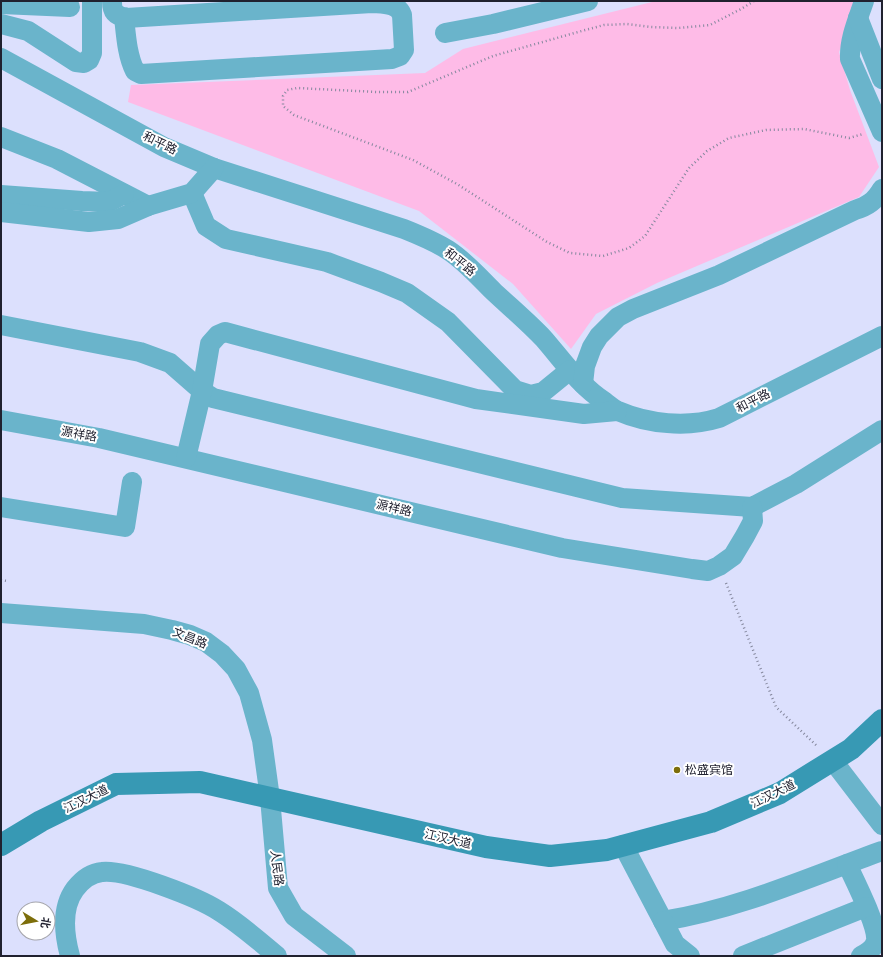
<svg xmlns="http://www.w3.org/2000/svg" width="883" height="957" font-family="'Times New Roman','Noto Sans SC',serif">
  <rect width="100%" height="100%" fill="#dce0fd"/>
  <polygon fill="#febbe7" points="656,1 861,1 839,52 850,90 879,167 859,197 657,283 596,314 571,349 513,284 419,211 128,102 131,85 425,73 463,49"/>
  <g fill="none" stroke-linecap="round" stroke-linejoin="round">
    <g stroke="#85889e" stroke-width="2.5" stroke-dasharray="1 3" stroke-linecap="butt">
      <polyline points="754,1 741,9 710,25 678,28 651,27 627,24 604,25 578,32 493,56 408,92 377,92 297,88 287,90 283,96 283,106 294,115 413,160 457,184 547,242 570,253 603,256 629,248 645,236 689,168 707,151 729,138 766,130 804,129 849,138 863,134"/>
      <polyline points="1,580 7,581"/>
      <polyline points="726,583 776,707 818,747"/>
    </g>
    <g stroke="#6ab4cb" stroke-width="20">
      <path d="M112,1c0,11 3,14 14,17l246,-15c11,1 26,0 30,12l2,35 -4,6 -8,3 -251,15 -6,-3c-8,-16 -9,-36 -11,-54"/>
      <path d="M864,1c-6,18 -15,38 -14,58l32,73"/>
      <polyline points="1,4 70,7"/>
      <polyline points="858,18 882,79"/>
      <polyline points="1,24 28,31 76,62 84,63 89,60 92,53 92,1"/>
      <polyline points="445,33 493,24 588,1"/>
      <path d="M1,58l163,89 50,21 190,61c15,6 30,12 44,21 17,11 31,27 45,41 17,16 35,31 51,48 19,22 36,47 61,63 4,3 8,7 13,9 30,13 69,17 101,7l163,-82"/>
      <polyline points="1,137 57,159 148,206"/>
      <polyline points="192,193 206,226 226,239 327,262 381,282 407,293 448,322 515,390 531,395 543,392 570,370"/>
      <polyline points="1,195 82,201 109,202 124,194"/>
      <polyline points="1,212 89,222 118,219 148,206 192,193 214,168"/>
      <polyline points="1,325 140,352 170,363 202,391 213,398 622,498 752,507 796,484 882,430"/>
      <path d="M583,384l2,-18 7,-19 7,-11 19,-19 15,-8 86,-34 136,-65c13,-4 20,-9 27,-21"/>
      <polyline points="1,420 99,438 562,548 692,569 708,571 719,566 733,556 745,536 753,521 752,507"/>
      <polyline points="186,458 202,391 210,344 218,335 225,332 476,399 584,414 617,411"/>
      <polyline points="1,507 125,527 132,482"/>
      <polyline points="1,613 144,624 172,630 190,635 206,642 222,654 236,669 249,693 262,740 270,798 278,888 294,916 346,956"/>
      <polyline points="833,761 882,825"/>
      <path d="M623,845l40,76c76,-12 147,-44 219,-70"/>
      <path d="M847,864c7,15 31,62 29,77 -2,8 -9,12 -15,15"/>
      <polyline points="663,921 675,944 690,956"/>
      <path d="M70,956c-6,-22 -9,-48 5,-67 7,-9 15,-16 27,-17 24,-3 97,26 117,39 21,13 39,29 58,45"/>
      <polyline points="743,956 866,907"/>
    </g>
    <polyline stroke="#3799b4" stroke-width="22" points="1,845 41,821 116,784 200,782 486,847 550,856 607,850 711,822 780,793 851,749 882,720"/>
  </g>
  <circle fill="#7d6e0a" stroke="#fff" stroke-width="1.5" cx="677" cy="770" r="4"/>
  <g text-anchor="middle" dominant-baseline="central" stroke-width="4" stroke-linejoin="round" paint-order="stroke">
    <g font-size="12" fill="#20212f" stroke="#fff">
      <text transform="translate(160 143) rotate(26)">和平路</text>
      <text transform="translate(460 262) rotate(39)">和平路</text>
      <text transform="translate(753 401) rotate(-27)">和平路</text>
      <text transform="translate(79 434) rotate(10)">源祥路</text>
      <text transform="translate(394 508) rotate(13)">源祥路</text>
      <text transform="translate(190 638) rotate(22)">文昌路</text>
      <text transform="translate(773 794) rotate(-26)">江汉大道</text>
      <text transform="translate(86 799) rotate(-26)">江汉大道</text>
      <text transform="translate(448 839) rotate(13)">江汉大道</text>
      <text transform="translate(277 868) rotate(83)">人民路</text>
    </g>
    <g font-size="12" fill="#20212f" stroke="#fff" text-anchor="start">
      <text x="685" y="770">松盛宾馆</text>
    </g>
  </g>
  <rect width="883" height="957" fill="none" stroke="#20212f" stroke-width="4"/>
  <g transform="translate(36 921) rotate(100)"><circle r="19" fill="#ffffff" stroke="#a6a6ac"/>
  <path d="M0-3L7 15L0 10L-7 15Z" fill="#7d6e0a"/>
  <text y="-6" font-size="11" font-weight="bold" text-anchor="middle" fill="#20212f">北</text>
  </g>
</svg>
